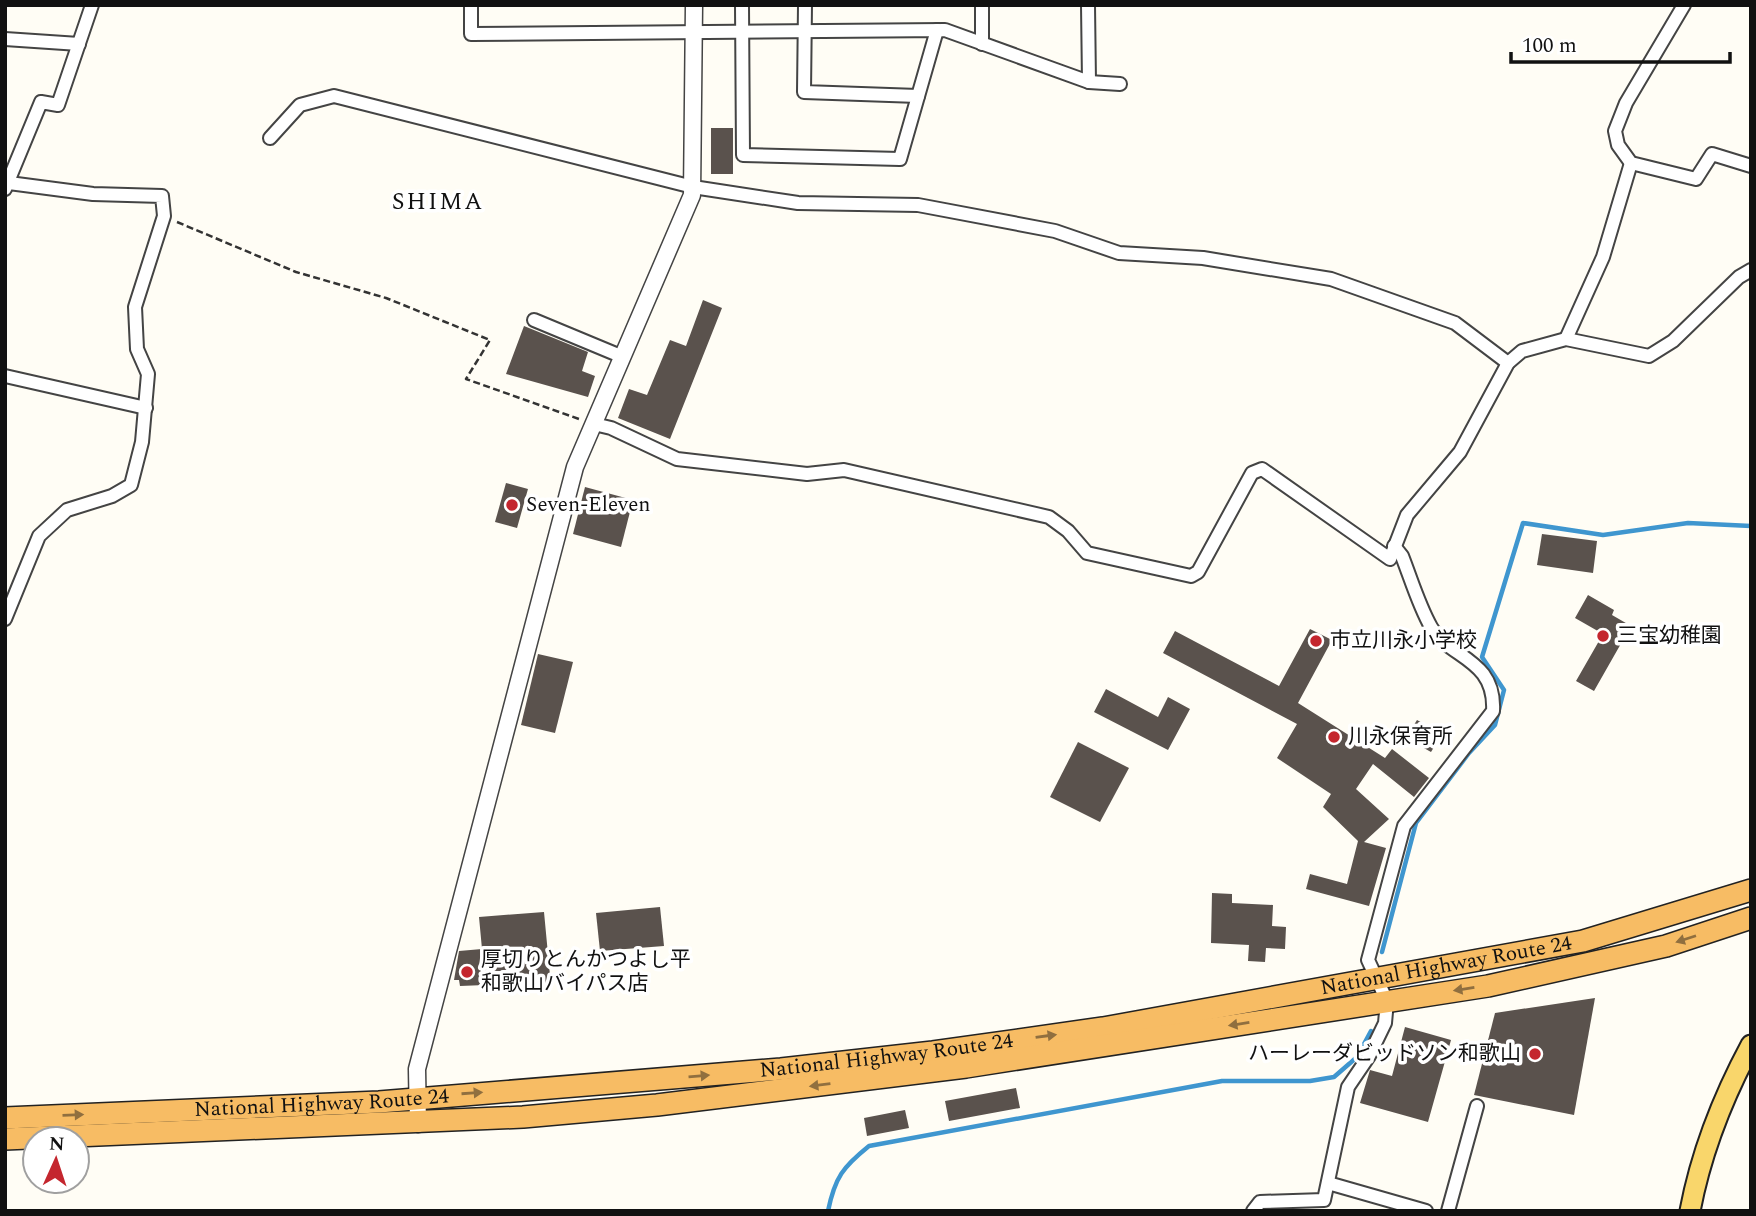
<svg xmlns="http://www.w3.org/2000/svg" width="1756" height="1216" font-family="Spectral,'Noto Sans JP',serif">
  <rect width="100%" height="100%" fill="#fffdf5"/>
  <g fill="none" stroke-linecap="round" stroke-linejoin="round">
    <g stroke="#3f96cf" stroke-width="4.5">
      <polyline points="1382,952 1416,823 1469,753 1495,725 1504,690 1482,657 1523,523 1603,535 1688,523 1751,526"/>
      <path d="M828,1211c7,-34 15,-44 41,-65l353,-65h88l24,-4 23,-20 14,-26"/>
    </g>
  </g>
  <g fill="#5a524d">
    <rect x="711" y="128" width="22" height="46"/>
    <polygon points="703,300 722,308 670,439 618,418 629,389 647,395 670,340 686,346"/>
    <polygon points="524,326 588,352 582,371 595,376 588,397 506,374"/>
    <polygon points="506,483 528,489 517,528 495,522"/>
    <polygon points="585,487 633,500 621,547 573,534"/>
    <polygon points="1542,534 1597,541 1593,573 1537,565"/>
    <polygon points="1588,595 1614,610 1612,615 1631,626 1594,691 1576,681 1603,634 1575,618"/>
    <polygon points="1310,629 1332,640 1298,703 1385,758 1392,749 1429,778 1414,797 1373,764 1356,789 1389,819 1364,842 1386,848 1369,906 1306,889 1310,874 1347,884 1358,841 1323,807 1331,794 1277,758 1297,724 1163,653 1175,631 1279,686"/>
    <polygon points="538,654 573,662 555,733 521,725"/>
    <polygon points="1106,689 1158,717 1168,697 1190,709 1168,750 1094,712"/>
    <polygon points="1417,720 1442,734 1431,752 1406,738"/>
    <polygon points="1078,742 1129,768 1100,822 1050,797"/>
    <polygon points="1212,893 1232,894 1232,903 1273,905 1272,926 1286,927 1285,949 1266,948 1265,962 1248,961 1249,945 1211,943"/>
    <polygon points="660,907 664,946 600,951 596,913"/>
    <polygon points="544,912 551,986 486,992 485,985 460,986 459,980 454,980 459,951 482,949 479,917"/>
    <polygon points="1595,998 1574,1115 1474,1095 1495,1013"/>
    <polygon points="1405,1027 1451,1040 1428,1122 1360,1103 1370,1070 1392,1076"/>
    <polygon points="1016,1088 1020,1108 949,1121 945,1101"/>
    <polygon points="905,1110 909,1128 867,1136 864,1118"/>
  </g>
  <g fill="none" stroke-linecap="round" stroke-linejoin="round">
    <g stroke="#444" stroke-width="16">
      <g id="minor">
        <polyline points="471,5 471,34 945,30 1089,82 1120,84"/>
        <polyline points="742,5 743,155 900,159 937,30"/>
        <polyline points="805,5 804,92 918,96"/>
        <polyline points="1088,5 1089,82"/>
        <polyline points="1684,5 1626,103 1615,131 1618,145 1631,163 1696,179 1712,154 1751,166"/>
        <polyline points="5,39 79,44"/>
        <polyline points="982,44 982,5"/>
        <polyline points="270,138 300,105 334,96 693,187 798,203 918,205 1055,231 1119,253 1203,258 1331,279 1455,323 1508,363"/>
        <polyline points="5,189 41,102 58,105 92,5"/>
        <polyline points="534,320 623,357"/>
        <polyline points="1566,339 1603,257 1631,163"/>
        <polyline points="5,376 146,408"/>
        <polyline points="594,424 611,428 677,459 807,474 844,470 1049,517 1068,531 1087,553 1191,576 1198,572 1252,473 1262,469 1390,559 1407,515 1460,452 1508,363 1522,351 1566,339 1649,356 1673,341 1739,277 1751,270"/>
        <polyline points="5,619 39,536 67,510 112,496 131,485 142,442 148,374 137,349 135,307 164,216 162,196 93,194 9,183"/>
        <polyline points="1328,1183 1426,1211"/>
        <path d="M1253,1211l7,-9 64,-2 24,-113 21,-31 16,-33 2,-22 -19,-41 36,-134 89,-115c3,-53 -45,-53 -62,-84 -12,-21 -20,-48 -29,-71l-8,-10"/>
        <polyline points="1448,1211 1477,1106"/>
      </g>
    </g>
    <g stroke="#444" stroke-width="19">
      <polyline id="tertiary" points="418,1124 417,1069 575,467 692,195 694,5"/>
    </g>
    <g stroke="#222" stroke-width="23">
      <path id="primary" d="M1690,1211c11,-58 33,-114 61,-166"/>
    </g>
    <g stroke="#222" stroke-width="24">
      <g id="trunk">
        <path id="s1" d="M5,1118l374,-16 402,-33 152,-17 170,-24 480,-87 168,-51"/>
        <polyline points="5,1139 523,1117 657,1105 966,1067 1488,986 1666,946 1751,918"/>
      </g>
    </g>
    <polyline stroke="#333" stroke-width="2.5" stroke-dasharray="7 3.5" stroke-linecap="butt" points="177,222 296,272 386,298 490,340 466,379 579,419"/>
    <use href="#minor" stroke="#fff" stroke-width="12"/>
    <use href="#tertiary" stroke="#fff" stroke-width="16"/>
    <use href="#primary" stroke="#f9d66b" stroke-width="19"/>
    <use href="#trunk" stroke="#f7bc64" stroke-width="21"/>
  </g>
  <defs><path id="oneway-solid" d="M-6-.8H1V-3.2L6.5 0L1 3.2V.8H-6Z" transform="scale(1.75)"/></defs>
  <g fill="#906f3f">
    <use href="#oneway-solid" transform="translate(1686 939) rotate(162)"/>
    <use href="#oneway-solid" transform="translate(1464 989) rotate(171)"/>
    <use href="#oneway-solid" transform="translate(1239 1024) rotate(171)"/>
    <use href="#oneway-solid" transform="translate(1046 1036) rotate(-8)"/>
    <use href="#oneway-solid" transform="translate(699 1076) rotate(-5)"/>
    <use href="#oneway-solid" transform="translate(820 1085) rotate(173)"/>
    <use href="#oneway-solid" transform="translate(472 1093) rotate(-4)"/>
    <use href="#oneway-solid" transform="translate(73 1115) rotate(-2)"/>
  </g>
  <g fill="#c4262e" stroke="#fff" stroke-width="2.5">
    <circle cx="512" cy="505" r="7"/>
    <circle cx="1603" cy="636" r="7"/>
    <circle cx="1316" cy="641" r="7"/>
    <circle cx="1334" cy="737" r="7"/>
    <circle cx="467" cy="972" r="7"/>
    <circle cx="1535" cy="1054" r="7"/>
  </g>
  <g text-anchor="middle" dominant-baseline="central" stroke-width="7" stroke-linejoin="round" paint-order="stroke">
    <g font-size="21" fill="#111" stroke="#fff" text-anchor="start">
      <text x="526" y="505">Seven-Eleven</text>
      <text x="1617" y="636">三宝幼稚園</text>
      <text x="1330" y="641">市立川永小学校</text>
      <text x="1348" y="737">川永保育所</text>
      <text x="481" y="960">厚切りとんかつよし平<tspan x="481" dy="24">和歌山バイパス店</tspan></text>
      <text x="1521" y="1054" text-anchor="end">ハーレーダビッドソン和歌山</text>
    </g>
    <g font-size="21" fill="#111" stroke="#fff">
      <text stroke="none"><textPath href="#s1" startOffset="1451">National Highway Route 24</textPath></text>
      <text stroke="none"><textPath href="#s1" startOffset="884">National Highway Route 24</textPath></text>
      <text stroke="none"><textPath href="#s1" startOffset="317">National Highway Route 24</textPath></text>
    </g>
    <g font-size="24" letter-spacing="2" fill="#111" stroke="#fff">
      <text x="438" y="202">SHIMA</text>
    </g>
  </g>
  <rect width="1756" height="1216" fill="none" stroke="#111111" stroke-width="14"/>
  <g transform="translate(56 1160) rotate(3)"><circle r="33" fill="#ffffff" stroke="#a0a0a0" stroke-width="2"/>
  <path d="M0-5L12 26L0 18L-12 26Z" fill="#c4262e"/>
  <text y="-10" font-size="19" font-weight="bold" text-anchor="middle" fill="#111111">N</text>
  </g>
  <path d="M1511 52v10h219v-10" fill="none" stroke="#111111" stroke-width="3.5"/>
  <text x="1522" y="52" font-size="21" fill="#111111" stroke="#ffffff" stroke-width="5" paint-order="stroke">100 m</text>
</svg>
